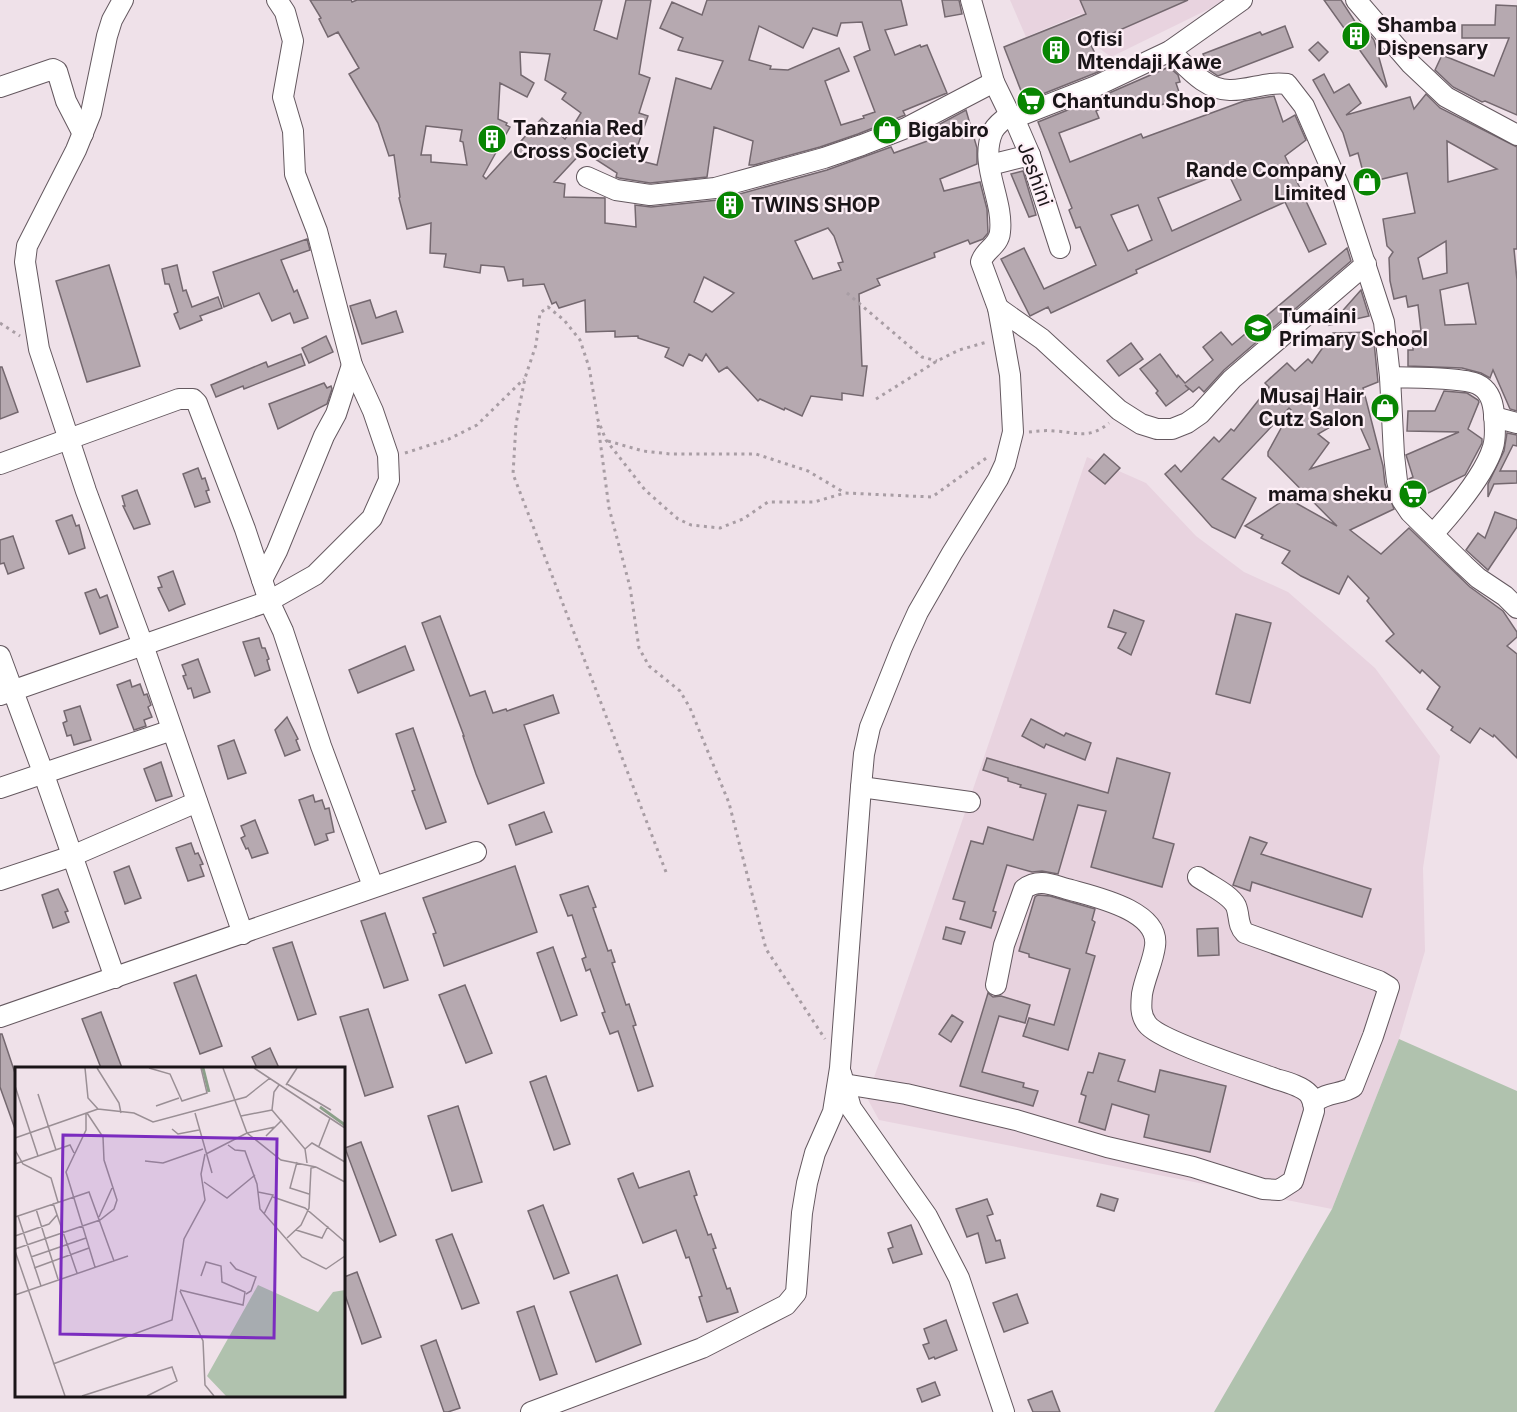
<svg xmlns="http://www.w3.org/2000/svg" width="1517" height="1412" font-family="Inter,sans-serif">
  <rect width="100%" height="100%" fill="#efe1e9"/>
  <g fill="#e8d3df">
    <polygon points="1010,0 1223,0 1209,9 1111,57 1095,45 1080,14 1026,37"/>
    <polygon points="1087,457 1146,483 1196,536 1244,572 1288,592 1375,668 1440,756 1423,868 1425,951 1399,1039 1332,1209 879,1120 867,1098"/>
  </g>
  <polygon fill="#b0c2ae" points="1399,1039 1517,1091 1517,1412 1214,1412 1332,1209"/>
  <g fill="#b6a9b0" stroke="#74686f" stroke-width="1.5" fill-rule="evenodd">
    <path d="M310,0h41l1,2 5,-2h245l-8,30 23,9 9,-39h25l-12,74 11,4 -11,35 9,3 -15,43 24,6 19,-87 35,11 12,-28 -45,-11 5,-12 -23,-10 12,-26 30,13 5,-15h194l6,25 -22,5 10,25 25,-10 1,2 6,-2 20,48 -44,18 2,4 -12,5 -35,14 -38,13 -66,18h-5l4,-24 -39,-14 -7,50 -57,6 -31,-5 -3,-1 1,-4 -34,-22 -29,31 11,2 -1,13 41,1v25l31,4 -1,-22 16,2 67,-7 109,-30 64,-23 3,6 39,-14 -3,-9 9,-3 -1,-2 28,-15 11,38v16l-37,15 4,12 36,-9 7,27 1,24 -5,6 -13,5 -2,-4 -34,13 1,4 -58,22 3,6 -21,9 3,72h5l-4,30 -21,-3v7l-31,-4 -9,20 -17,-8 -1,2 -24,-11 -2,2 -31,-34 -8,5 -13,-18 -4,7 -13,-7 -6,12 -18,-9 4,-9 -31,-10v-2l-23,1v-6l-29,1 -1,-32 -26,8 -3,-6 -4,2 -8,-20 -21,2v-7l-15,2 -4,-14 -23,-2 -1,8 -36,-6 2,-13 -16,-1 1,-30 -24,6 -8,-31 1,-1 -6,-42 -5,1 -11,-33 -29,-49 10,-6 -21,-36 -10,5 -9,-18 2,-1zM862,22l8,28 -16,7 21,55 -12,4 1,2 -23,7 -16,-44 24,-10 -10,-23 -51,22 -18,-1 1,-3 -22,-6 10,-34 44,22 10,-20 24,8 4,-13zM520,52l30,2 -5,26 21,13 -4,6 19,14 -16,26 -23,-21 -56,61 -3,-3 27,-49 -4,-2 1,-2 -9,-4 2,-36 27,14 7,-14 -13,-8zM426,126l36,4 -2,11 3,1 4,23 -36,-3v-7h-10zM828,228l6,8 9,26 -5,1 3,7 -28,9 -18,-38zM704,277l30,16 -22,19 -18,-10z"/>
    <polygon points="942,0 959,0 962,14 945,17"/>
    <polygon points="1080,0 1188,0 1090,43 1103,70 1025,101 1004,47 1086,14"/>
    <polygon points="1324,0 1341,0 1363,34 1367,31 1374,40 1387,86 1386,87"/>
    <polygon points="1496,5 1517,6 1517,115 1485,101 1482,102 1453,87 1435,70 1442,55 1494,76 1509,38 1462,38 1462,25 1495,25"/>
    <polygon points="1285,26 1293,47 1218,76 1209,70 1203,54 1260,32 1262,35"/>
    <polygon points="1318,42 1328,52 1319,61 1309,50"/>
    <path d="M1169,67l9,8 2,7 -4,1 5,15 -26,9 -3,-11 -27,10 -2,-8 -27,13 3,7 -40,15 11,29 71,-28 2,4 101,-37 30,-5 9,26 12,-7 11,25 -21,16 41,88 -17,8 -24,-50 -149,68 1,3 -86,40 -3,-6 -18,9 -29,-57 23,-11 20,41 52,-24 -16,-38 -4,1 -7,-18 3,-2 -34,-86 62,-25zM1227,171l14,29 -69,31 -14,-33zM1138,205l14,35 -24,11 -17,-36z"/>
    <path d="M1324,74l10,19 15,-9 12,19 -15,12 64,-18 4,12 12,-15 14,14 77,39v102h-3l3,31v131l-7,-2 -17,-39 -3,8 -9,-5 -19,-5 -54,-2v-16h5v-19h8l-3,-26 -10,2 -2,-11 -12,3 -4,-18 -1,-23 4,-6 -6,-6 -4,-27 32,-6 -8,-40 -41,10 -8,-30 -8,3 -7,-23 -30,-53zM1447,141l50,28 -49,13zM1446,241l1,32 -24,6 -5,-21zM1468,283l8,41 -31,1 -5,-35z"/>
    <polygon points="1023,171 1036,215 1029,217 1011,174"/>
    <polygon points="307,239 310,250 281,260 294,292 297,290 308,318 294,323 290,313 272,321 259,293 224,307 213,272"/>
    <polygon points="1347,248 1351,261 1224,370 1204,392 1199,387 1193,392 1185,385 1189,389 1166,406 1156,393 1158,391 1140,369 1160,354 1177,377 1178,375 1185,383 1213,360 1203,347 1221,332 1232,345"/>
    <polygon points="109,265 140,366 87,382 56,281"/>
    <polygon points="177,265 183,291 186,290 192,307 218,297 222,308 200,316 202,320 180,329 174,314 178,312 169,284 165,284 162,269"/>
    <polygon points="1361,290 1369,316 1330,325"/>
    <polygon points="370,300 376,318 396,311 403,332 362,344 350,306"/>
    <path d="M1373,332l5,50 -15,6 20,78 2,18 9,25 -44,21 31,24 28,-26 61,59 33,24 14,21v5l-10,9 10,8v104l-23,-23 -1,2 -13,-9 -10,15 -19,-13 2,-3 -26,-18 13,-22 -18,-17 -2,3 -34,-32 8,-7 -27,-33 2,-3 -21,-22 -9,18 -38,-18 -19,-13 8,-12 -29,-13 2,-3 -18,-9 42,-28 50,28 -69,-70v-4l23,-42 -2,-2 -67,71 34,19 -21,40 -23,-11 -47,-53 10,-9 6,7 33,-35 5,5 12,-13 3,2 35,-44 -4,-4 22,-20 8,8 13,-12 4,4 21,-30zM1354,413l16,36 -60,20 19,-26 -11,-9z"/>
    <polygon points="326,336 333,352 309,363 302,348"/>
    <polygon points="1131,343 1143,359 1119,376 1107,361"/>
    <polygon points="301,354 305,365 244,389 243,386 216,397 211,385 266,362 268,367"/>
    <polygon points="0,367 2,367 18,412 0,419"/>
    <polygon points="324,383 327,388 331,386 332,389 327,404 278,429 269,404"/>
    <polygon points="1444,391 1467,393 1478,400 1479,402 1468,429 1482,439 1482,443 1465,475 1416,499 1409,479 1413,477 1406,455 1459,432 1407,431 1408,411 1435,411"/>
    <polygon points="1507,433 1517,435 1517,446 1513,445 1500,471 1517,471 1517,483 1494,484 1488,497 1488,484 1504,451"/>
    <polygon points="1104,454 1120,468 1105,484 1089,471"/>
    <polygon points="198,468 202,479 205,478 209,490 206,491 210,502 195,507 183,474"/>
    <polygon points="137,490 150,524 134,529 123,506 125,506 122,496"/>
    <polygon points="1495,512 1517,520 1517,527 1488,570 1466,550 1478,533 1485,538"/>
    <polygon points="72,515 76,526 79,525 85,548 69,554 56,521"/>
    <polygon points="13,536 24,568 8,574 4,563 0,564 0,540"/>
    <polygon points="173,571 185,604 169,611 158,588 162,587 158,577"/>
    <polygon points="96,589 100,598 107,595 118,627 100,634 85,593"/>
    <polygon points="1114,610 1144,621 1131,655 1118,648 1126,633 1108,627"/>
    <polygon points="1236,614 1271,623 1250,703 1216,694"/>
    <polygon points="440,616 470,696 485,691 493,713 506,709 507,711 553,695 559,713 524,725 544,783 488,804 476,774 463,736 464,736 422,623"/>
    <polygon points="259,638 262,648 265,648 269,659 267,660 270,670 255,676 243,642"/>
    <polygon points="405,646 414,670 358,693 349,670"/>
    <polygon points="198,659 210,692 194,698 191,688 188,689 183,676 186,675 182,665"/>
    <polygon points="130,680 132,687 140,684 144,695 147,694 151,705 148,707 152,717 144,720 146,726 134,730 117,685"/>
    <polygon points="80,706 91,740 74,745 71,735 67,736 63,723 67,721 64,711"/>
    <polygon points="287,717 298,739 296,740 300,750 285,756 275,730"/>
    <polygon points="1031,719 1064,736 1066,733 1091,743 1085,760 1046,744 1044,748 1022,736"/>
    <polygon points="413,728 446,822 426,829 412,791 415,790 396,734"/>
    <polygon points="234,740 246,773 228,779 218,746"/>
    <polygon points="987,758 1108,793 1117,758 1170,773 1153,838 1174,844 1162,887 1091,867 1106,811 1078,805 1058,874 1042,871 1032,872 1007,865 993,911 996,912 991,928 960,919 965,902 953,899 971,841 983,844 988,827 1033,840 1046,794 1020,787 1021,785 1008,781 1008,778 983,770"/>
    <polygon points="161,762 172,796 156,801 144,769"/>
    <polygon points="313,795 315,802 322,800 325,809 329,808 334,832 326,834 328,840 315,845 299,800"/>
    <polygon points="544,812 552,832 516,845 509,825"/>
    <polygon points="255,820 268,853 252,858 248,848 246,849 241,838 245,836 241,826"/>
    <polygon points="1250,837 1267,843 1261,854 1371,889 1362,917 1252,882 1250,891 1233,885"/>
    <polygon points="191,843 195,854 198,853 203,864 200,865 204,876 188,881 176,848"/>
    <polygon points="129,866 141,898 125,904 114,872"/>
    <polygon points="515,866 537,932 444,966 433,934 436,933 423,898"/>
    <polygon points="588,886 596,907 593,908 608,951 611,950 615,962 612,963 626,1005 629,1004 636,1025 633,1026 653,1086 638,1091 618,1031 610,1034 602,1013 605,1012 590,969 586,971 582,959 586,957 572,915 568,916 560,895"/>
    <polygon points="58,889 68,911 65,912 69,922 53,928 42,895"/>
    <polygon points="1038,895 1050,896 1095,909 1092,920 1095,922 1086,953 1095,956 1068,1050 1023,1036 1029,1018 1054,1025 1070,969 1029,957 1029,954 1019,951 1035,897"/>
    <polygon points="385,913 408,980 384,988 361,921"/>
    <polygon points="946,927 965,932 961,944 943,939"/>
    <polygon points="1218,928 1219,955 1198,956 1197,929"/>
    <polygon points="292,942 316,1014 298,1020 273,948"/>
    <polygon points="553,947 577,1015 561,1021 537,953"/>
    <polygon points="196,975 222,1046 200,1054 174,983"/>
    <polygon points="465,985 492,1053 466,1063 439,995"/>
    <polygon points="988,993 993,997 1001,996 1030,1005 1025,1023 999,1016 982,1072 1024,1083 1023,1087 1038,1091 1033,1106 960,1086"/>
    <polygon points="368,1009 393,1087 365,1096 340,1017"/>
    <polygon points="101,1012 122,1068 101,1068 82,1019"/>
    <polygon points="952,1015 963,1022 951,1042 939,1034"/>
    <polygon points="0,1034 2,1034 16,1076 16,1128 15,1129 0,1087"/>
    <polygon points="270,1048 279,1068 257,1068 252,1057"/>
    <polygon points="1099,1053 1125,1060 1118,1081 1155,1092 1160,1070 1226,1086 1210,1152 1144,1137 1149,1115 1112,1104 1105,1130 1079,1122 1086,1096 1081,1094 1088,1072 1093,1073"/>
    <polygon points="546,1076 570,1144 554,1150 530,1082"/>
    <polygon points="458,1106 482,1182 452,1191 428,1116"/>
    <polygon points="361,1142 396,1235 380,1242 345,1148"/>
    <polygon points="689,1171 697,1195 694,1196 708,1235 711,1234 716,1248 713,1249 727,1289 730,1288 738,1312 707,1322 699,1297 702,1296 689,1257 686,1258 676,1230 643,1243 618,1179 633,1173 639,1188"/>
    <polygon points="1101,1194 1118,1199 1114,1211 1097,1206"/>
    <polygon points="987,1199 993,1214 987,1216 996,1241 1000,1240 1005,1258 986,1263 978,1233 967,1237 956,1209"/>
    <polygon points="543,1205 569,1273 554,1279 528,1211"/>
    <polygon points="911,1225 922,1254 893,1263 888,1249 893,1247 888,1233"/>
    <polygon points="452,1234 479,1303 462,1309 436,1240"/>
    <polygon points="357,1272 381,1337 362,1344 344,1292 344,1277"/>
    <polygon points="617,1275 641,1344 596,1362 570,1292"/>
    <polygon points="1017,1294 1028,1323 1004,1332 993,1303"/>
    <polygon points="534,1306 557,1374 540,1380 517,1312"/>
    <polygon points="946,1320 957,1350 935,1359 934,1357 929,1359 923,1345 929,1343 924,1329"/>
    <polygon points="436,1340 460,1408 448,1412 444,1412 421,1346"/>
    <polygon points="935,1382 940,1395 922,1402 917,1389"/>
    <polygon points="1052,1391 1060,1412 1033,1412 1028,1400"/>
  </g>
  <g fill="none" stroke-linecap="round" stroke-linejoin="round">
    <g stroke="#64585f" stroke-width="22">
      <g id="minor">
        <polyline points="123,0 112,20 107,36 91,113 76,150 27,246 25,262 39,349 86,491 143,645 243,934"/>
        <polyline points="971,0 994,82 1010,115 1014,118 1030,155 1060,248"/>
        <polyline points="1356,0 1411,64 1446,97 1517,135"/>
        <path d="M1170,51c17,16 36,40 61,39 20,0 36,-9 56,-6l17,22 38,87 42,129 6,55 4,78 3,26 5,19 8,12 54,53 14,13 27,18 12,12"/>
        <polyline points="0,87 53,69 57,71 66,101 83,134"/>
        <polyline points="1014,118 1096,86 1170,51 1242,0"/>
        <polyline points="990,165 1030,155"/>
        <polyline points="587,177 616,190 650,195 715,188 824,158 862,145 906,128 994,82"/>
        <polyline points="998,308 1042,339 1119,410 1141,424 1157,429 1172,429 1187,423 1200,414 1232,379 1366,264"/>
        <path d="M1390,377c19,1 72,0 87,7 13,6 16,18 17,30 1,10 2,23 -1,33 -8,27 -41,66 -60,87"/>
        <polyline points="1494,417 1517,423"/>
        <polyline points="0,464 179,399 193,399 197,403 245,529 269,601 283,631 321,746 373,886"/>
        <polyline points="262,580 277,551 324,436 336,414 352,365"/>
        <polyline points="0,656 43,772 115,978"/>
        <polyline points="0,695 269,601 315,575 372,518 389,480 388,455 373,411 352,365 317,231 295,174 293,131 283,97 293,41 285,12 277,0"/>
        <polyline points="861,787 970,802"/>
        <polyline points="0,788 172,730"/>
        <path d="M1198,877c11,8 32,17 38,29 4,10 1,19 9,27l134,48 10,6 -16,49 -20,51c-12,8 -25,4 -40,16"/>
        <polyline points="0,880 72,856 197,802"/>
        <polyline points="0,1017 476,852"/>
        <polyline points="841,1073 851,1108 927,1216 959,1278 1004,1412"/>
        <path d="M844,1084l62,10 110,26 91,27 86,20 70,22 16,1 14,-9 21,-70c0,-6 -1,-11 -5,-17 -7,-8 -23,-12 -33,-15 -24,-9 -117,-38 -129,-55 -7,-9 -6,-19 -5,-30 3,-17 11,-32 13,-48 5,-35 -59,-49 -84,-56 -17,-4 -31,-13 -47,-1l-20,56 -8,40"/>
        <path d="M531,1412l171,-64 84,-43 10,-12 6,-80 5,-30 8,-30 18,-41 7,-44 21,-281 3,-33 6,-27 32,-80 16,-35 34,-59 46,-74 7,-15 8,-32 -3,-57 -12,-67 -17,-46c3,-12 18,-16 19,-30 4,-33 -22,-68 -7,-101 4,-7 11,-12 17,-16"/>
      </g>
    </g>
    <g stroke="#a89da4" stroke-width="3" stroke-dasharray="3 4.5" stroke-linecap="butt">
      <polyline points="847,293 922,357 937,361"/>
      <polyline points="0,323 20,336"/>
      <polyline points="876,399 937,361 959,350 987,342"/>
      <polyline points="598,425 609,508 630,587 639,648 649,666 680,691 690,708 729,803 766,949 825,1039"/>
      <path d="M1029,432c8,-1 17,-2 25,-1 22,1 35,9 55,-8"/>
      <polyline points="608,441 643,451 670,454 756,454 808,471 845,493"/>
      <polyline points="405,453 449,439 477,425 524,379"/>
      <polyline points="666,872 513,474 516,424 525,378 536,345 540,313 548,307 564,320 580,340 589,367 598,420 606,440 645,490 678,519 691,525 720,528 743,519 768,502 814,502 845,493 932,497 989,456"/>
    </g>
    <use href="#minor" stroke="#fff" stroke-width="20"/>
  </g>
  <defs>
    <g id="building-disc" transform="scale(1.5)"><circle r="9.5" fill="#088502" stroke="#fdeff6"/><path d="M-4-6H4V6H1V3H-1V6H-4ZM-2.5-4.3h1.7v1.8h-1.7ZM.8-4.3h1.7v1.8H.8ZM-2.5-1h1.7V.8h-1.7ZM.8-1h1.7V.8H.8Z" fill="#fff"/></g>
    <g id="supermarket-disc" transform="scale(1.5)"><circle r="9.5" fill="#088502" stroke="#fdeff6"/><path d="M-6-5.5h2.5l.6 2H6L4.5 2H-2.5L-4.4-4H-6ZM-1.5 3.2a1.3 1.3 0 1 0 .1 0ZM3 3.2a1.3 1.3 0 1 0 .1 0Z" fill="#fff"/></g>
    <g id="shop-disc" transform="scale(1.5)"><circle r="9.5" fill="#088502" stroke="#fdeff6"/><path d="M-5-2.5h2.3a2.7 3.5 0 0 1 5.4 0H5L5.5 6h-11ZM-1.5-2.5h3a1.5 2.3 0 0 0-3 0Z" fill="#fff"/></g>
    <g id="school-disc" transform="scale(1.5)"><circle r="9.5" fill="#088502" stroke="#fdeff6"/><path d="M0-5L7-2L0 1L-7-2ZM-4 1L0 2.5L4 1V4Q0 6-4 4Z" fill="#fff"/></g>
  </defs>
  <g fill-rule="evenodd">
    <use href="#building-disc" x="1356" y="36"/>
    <use href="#building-disc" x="1056" y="50"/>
    <use href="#supermarket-disc" x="1031" y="101"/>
    <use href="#shop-disc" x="887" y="130"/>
    <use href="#building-disc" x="492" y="139"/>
    <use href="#shop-disc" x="1367" y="182"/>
    <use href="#building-disc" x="730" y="205"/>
    <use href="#school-disc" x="1258" y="328"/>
    <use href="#shop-disc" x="1385" y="408"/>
    <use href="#supermarket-disc" x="1413" y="494"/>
  </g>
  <g text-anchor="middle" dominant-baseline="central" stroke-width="4.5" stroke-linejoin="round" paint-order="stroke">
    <g font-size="20" font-weight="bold" fill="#1a1518" stroke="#fdeff6" text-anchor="start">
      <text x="1377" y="25">Shamba<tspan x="1377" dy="23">Dispensary</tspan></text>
      <text x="1077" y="39">Ofisi<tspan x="1077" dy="23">Mtendaji Kawe</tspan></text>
      <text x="1052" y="101">Chantundu Shop</text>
      <text x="513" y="128">Tanzania Red<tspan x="513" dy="23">Cross Society</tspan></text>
      <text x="908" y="130">Bigabiro</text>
      <text x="1346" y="170" text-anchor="end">Rande Company<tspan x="1346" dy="23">Limited</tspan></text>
      <text x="751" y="205">TWINS SHOP</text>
      <text x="1279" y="316">Tumaini<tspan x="1279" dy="23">Primary School</tspan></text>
      <text x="1364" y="396" text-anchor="end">Musaj Hair<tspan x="1364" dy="23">Cutz Salon</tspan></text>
      <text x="1392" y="494" text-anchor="end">mama sheku</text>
    </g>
    <g font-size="20" fill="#1a1518" stroke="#fdeff6">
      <text transform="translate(1035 174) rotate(70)">Jeshini</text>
    </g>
  </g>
  <g transform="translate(15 1067)">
    <rect width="330" height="330" fill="#efe1e9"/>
    <path d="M243,218l60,27 15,-20 12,-2v106h-119l-19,-20z" fill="#b0c2ae"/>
    <path fill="none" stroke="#8b9f89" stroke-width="3" d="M188,1l6,24M305,40l25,18"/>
    <path fill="none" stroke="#9a8f95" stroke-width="1.5" d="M70,1l3,30 10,11 36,4 19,9 93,-25 24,-19M82,1l22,35 2,10M134,1l21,6 12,27 25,-8 -6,-25M208,1l24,65 34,27 35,7M239,1l91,60M272,17l44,26M264,18l-5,7 -2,18 33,39 2,14M271,18l11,-17M0,19l23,70M23,27l18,56M141,39l23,-8M180,46l17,60M71,47v16l-20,42 29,95M226,49l31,-6M157,62l6,5 21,-4M251,69l16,-16M0,71l83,-29M213,78l7,5 10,1 12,33 3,25 42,48 24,12 19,-13M304,79l11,-28M290,82l7,-6 33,19M0,83l8,14 28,14 7,24M191,87l41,-21 28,-6M130,94l18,2 40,-14M282,95l-7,26 19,6M0,97l55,-19 4,8M189,115l23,16 28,-23M243,125l15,3 -9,19M258,130l32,11 40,34M38,136l24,70M21,142l22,70M3,149l23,70M0,150l74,-25 25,69M84,150l13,-29M281,163l26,8 6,-12M0,169l34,-12 8,-9M272,171l14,-13 8,-17 2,-40 5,-1 29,15M0,182l85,-29 14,-11 3,-9 -13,-40 -1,-23 -16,-24M0,184l50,145M16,190l55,-19M215,195l6,7 20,8 -5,14 -5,3M19,201l55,-20M165,223l63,15 2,-13 -23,-10 -1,-16 -15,-4 -5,14M165,224l23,50 2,44 9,11M0,228l113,-39M38,297l119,-44 12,-81 21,-39 -4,-26 4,-20M67,329l90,-29 5,14 -30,15"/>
    <path fill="#7b2cbf" fill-opacity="0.15" stroke="#7b2cbf" stroke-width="3" d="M48,68l214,4 -3,199 -214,-4z"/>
    <rect width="330" height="330" fill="none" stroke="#1a1518" stroke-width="3"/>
  </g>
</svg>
